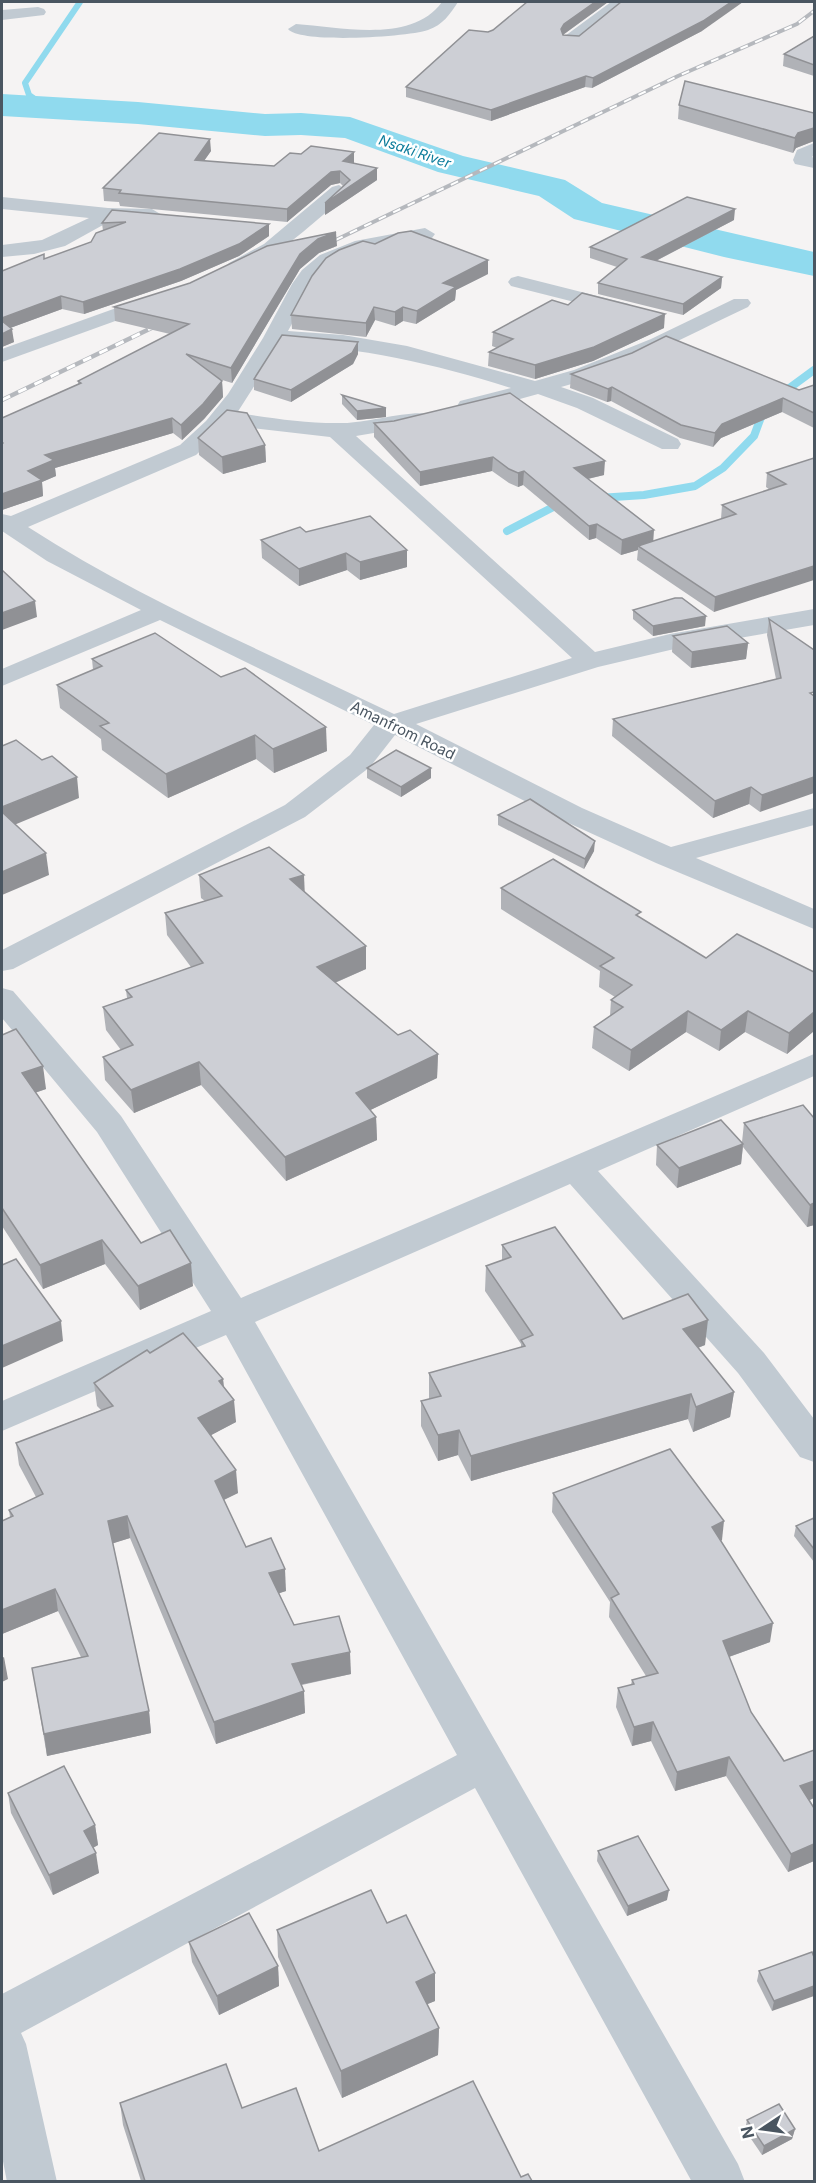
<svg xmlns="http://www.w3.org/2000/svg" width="816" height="2183" font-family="Inter,sans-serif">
  <rect width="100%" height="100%" fill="#f5f3f3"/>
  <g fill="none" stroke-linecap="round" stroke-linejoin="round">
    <polyline stroke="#90daee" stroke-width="6" points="46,107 29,95 25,83 80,2"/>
    <g stroke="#90daee" stroke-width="8">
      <polyline points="780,395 814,370"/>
      <polyline points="599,498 644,495 695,486 723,468 754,436 764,409"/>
      <polyline points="507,531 563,502"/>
    </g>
    <polygon fill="#90daee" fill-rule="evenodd" points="2,94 138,102 265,114 301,113 350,117 463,156 565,180 602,203 814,252 814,276 724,257 574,219 539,196 438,172 345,138 301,135 265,136 138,124 2,116"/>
    <g fill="#c1cad2" fill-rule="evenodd">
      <path d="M442,2h16c-8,12 -15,23 -30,28 -20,7 -128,14 -140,-1l8,-5c45,3 116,20 146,-22z"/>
      <polygon points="611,2 628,2 577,44 565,44 563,40 565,36"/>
      <polygon points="38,7 44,9 46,12 44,15 2,20 2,10"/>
      <polygon points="814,143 814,155 812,157 814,158 814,168 795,164 793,160 797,150"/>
      <path d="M339,185l9,6 -2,4c-23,19 -89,83 -117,76l-3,-4 3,-4 35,-19 68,-57z"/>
      <polygon points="2,197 108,208 152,209 162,215 152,221 112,220 65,246 34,254 2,257 2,245 42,240 89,218 2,209"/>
      <path d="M425,228l10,6 -3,4c-40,10 -91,7 -118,44 -11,15 -17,33 -26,49l55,4 64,11 128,35 39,-11 77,-31 83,-40h14l3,4 -3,4c-62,29 -120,62 -187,80l32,11 85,41 3,5 -3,5h-16l-85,-41 -39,-14 -70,19 -8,-2 -3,-5 3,-5 51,-13c-76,-24 -151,-41 -230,-44l-44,69c35,5 71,11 107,10 21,0 67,-13 83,-9l3,5 -3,5 -71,12 239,216 75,-18 144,-25v16l-144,25 -72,17 -182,57 166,84 89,39 143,-39v17l-118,33 118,51v20l-158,-66 -94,-43 -167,-85 -25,32 -65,50 -292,152 -11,2v-21l283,-145 65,-50 24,-30 -214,-105 -158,66v-17l139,-59 -94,-49 -45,-30v-17l9,2 169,-71 26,-24 22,-27 35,-56 29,-54 10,-14 18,-15 35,-14zM227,425l103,12 242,221 -178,56c-123,-60 -252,-113 -366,-187l168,-72z"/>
      <polygon points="518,276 629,304 632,308 629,312 622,314 511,286 508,282 511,278"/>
      <polygon points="158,293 165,295 168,299 165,303 2,362 2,349"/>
      <polygon points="2,988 13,991 121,1116 241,1298 814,1054 814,1076 598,1171 764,1353 814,1419 814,1462 800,1457 738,1373 570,1184 255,1322 738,2164 745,2182 692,2182 475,1788 21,2033 26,2044 57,2182 7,2182 2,2156 2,1994 457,1755 226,1335 2,1431 2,1401 211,1311 97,1132 2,1018"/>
    </g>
    <g stroke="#b5b8bd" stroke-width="4">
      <polyline id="rail-far1" points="321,247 678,76 797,24 814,11"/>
    </g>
    <g stroke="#b5b8bd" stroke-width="4.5">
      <polyline id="rail" points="2,400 164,322"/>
    </g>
    <use href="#rail-far1" stroke="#fff" stroke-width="2" stroke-dasharray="8" stroke-linecap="butt"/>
    <use href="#rail" stroke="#fff" stroke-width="3" stroke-dasharray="9" stroke-linecap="butt"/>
  </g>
  <g fill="#b0b2b7">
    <polygon points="608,2 563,35 579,36 702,31 592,88 585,87 491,121 406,97 406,87 488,32"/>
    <polygon points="814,36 814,76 783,66 784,54"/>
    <polygon points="679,105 814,113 814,141 796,148 793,153 678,119"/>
    <polygon points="211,151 204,161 274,166 354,163 377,180 325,215 343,186 340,183 331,185 287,222 120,206 119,202 104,201 103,188"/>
    <polygon points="112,210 269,224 269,236 239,256 181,281 84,314 62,309 10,328 14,342 2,347 2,271 45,259 91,242 103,231 102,223"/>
    <polygon points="734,220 656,261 722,277 721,288 683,315 598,294 598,283 617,267 590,258 590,247"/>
    <polygon points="337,246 319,253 300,269 232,383 219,379 222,381 223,397 204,419 182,440 173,433 55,468 56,476 42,482 43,496 2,510 2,418 78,384 78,381 170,334 115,321 114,307"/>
    <polygon points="488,274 456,290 455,300 416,324 403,321 395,326 375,320 366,337 292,329 291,315"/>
    <polygon points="568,305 664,328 593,361 535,379 488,366 489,352 497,348 492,346 493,332"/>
    <polygon points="358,342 358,354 353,364 291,402 254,390 254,379"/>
    <polygon points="571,374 799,390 814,385 814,428 782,412 721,438 713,447 680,438 611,401 607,402 570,388"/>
    <polygon points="342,395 386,408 386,417 357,420 342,404"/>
    <polygon points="394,421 604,475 588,479 653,541 721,519 722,505 770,490 766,487 767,473 814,458 714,612 637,560 638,550 621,555 596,538 589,540 523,485 518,487 509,483 492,471 420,486 374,437 374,423"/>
    <polygon points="198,438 265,445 266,462 223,474 199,455"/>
    <polygon points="306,532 407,567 360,580 347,570 299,586 262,558 261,540"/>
    <polygon points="633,610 705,626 653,636 633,619"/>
    <polygon points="769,619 814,650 760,812 749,804 713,818 612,736 613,719 776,679 767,635"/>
    <polygon points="673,636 748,643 746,659 691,668 672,652"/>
    <polygon points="92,659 327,751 274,773 256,759 168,798 102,750 101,739 60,708 57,685 93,670"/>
    <polygon points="367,768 431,778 401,797 367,778"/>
    <polygon points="498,815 594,851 584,869 498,825"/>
    <polygon points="199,875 304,892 366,946 366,969 335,983 398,1035 438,1054 437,1078 370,1110 376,1117 377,1140 286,1181 201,1085 134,1113 105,1080 103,1057 121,1050 106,1030 103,1007 127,998 126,990 191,967 167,935 165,913 205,901 201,898"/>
    <polygon points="501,888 640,918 706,958 814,972 814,1031 787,1054 745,1032 719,1051 686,1032 629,1071 592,1048 594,1027 610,1016 611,1000 615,997 599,987 600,971 501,909"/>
    <polygon points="2,1035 46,1089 35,1093 141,1243 193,1286 140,1310 105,1264 43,1289 2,1226"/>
    <polygon points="814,1118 814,1225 807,1227 743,1147 741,1164 677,1188 656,1165 657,1145 742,1142 744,1123"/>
    <polygon points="502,1245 623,1319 705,1345 698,1348 734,1392 730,1417 693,1432 688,1419 471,1481 458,1455 438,1461 421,1426 421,1401 429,1399 429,1373 521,1348 521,1344 485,1291 486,1266 502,1260"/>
    <polygon points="150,1353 223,1379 224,1387 236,1422 211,1435 238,1493 224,1500 246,1547 286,1591 279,1593 294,1625 351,1674 302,1685 305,1713 216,1744 130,1538 113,1543 149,1711 151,1733 47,1756 32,1668 81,1657 58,1611 2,1634 2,1521 10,1517 9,1510 36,1497 19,1465 16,1443 101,1410 97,1406 94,1383"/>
    <polygon points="553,1493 722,1540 721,1541 770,1642 729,1657 751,1712 784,1761 814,1750 814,1798 810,1800 814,1808 814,1861 788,1872 726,1776 675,1791 651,1741 632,1746 616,1707 618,1688 631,1685 632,1680 646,1676 609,1617 610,1602 552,1512"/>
    <polygon points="814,1518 814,1562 794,1536 796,1526"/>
    <polygon points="8,1793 95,1825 98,1845 93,1848 99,1873 53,1895 11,1813"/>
    <polygon points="598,1851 667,1900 627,1916 597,1861"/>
    <polygon points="387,1923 435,1973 435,2001 427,2004 439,2028 438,2055 342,2098 278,1957 277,1930"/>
    <polygon points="189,1942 278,1966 279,1986 219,2015 192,1962"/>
    <polygon points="812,1952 772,2011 757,1981 759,1971"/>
    <polygon points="120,2103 242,2108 319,2151 521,2177 532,2181 141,2181 123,2125"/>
    <polygon points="747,2120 795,2129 792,2139 762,2155 745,2130"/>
  </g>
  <g fill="#909195">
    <polygon points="595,2 608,2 564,34 561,39 561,29 564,24"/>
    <polygon points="731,2 743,2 702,31 592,88 593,78"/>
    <polygon points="586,76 585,87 491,121 491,110"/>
    <polygon points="814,128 814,141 796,148 793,153 795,138 798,133"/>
    <polygon points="210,139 211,151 196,172 195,160"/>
    <polygon points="354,152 354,164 343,161"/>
    <polygon points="377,168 377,180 325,215 325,203"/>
    <polygon points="340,171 340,183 331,185 287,222 287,209 331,172"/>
    <polygon points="735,209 734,220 642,268 642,257"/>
    <polygon points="269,224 269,236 239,256 181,281 84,314 83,302"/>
    <polygon points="336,232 337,246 319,253 300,269 232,383 231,368 300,254 318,239"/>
    <polygon points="488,260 488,274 456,290 455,300 416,324 417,311 443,283"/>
    <polygon points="722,277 721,288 683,315 683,304"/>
    <polygon points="61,296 62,309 2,331 2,318"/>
    <polygon points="374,307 375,320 366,337 366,323"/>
    <polygon points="403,307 403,321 395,326 395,312"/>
    <polygon points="665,314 664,328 593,361 535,379 535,365"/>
    <polygon points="12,329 14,342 2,347 2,334"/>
    <polygon points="358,342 358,354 353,364 291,402 291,390"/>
    <polygon points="222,381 223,397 204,419 182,440 181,425"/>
    <polygon points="612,387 611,401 607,402 608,389"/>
    <polygon points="783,398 782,412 721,438 713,447 715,433 722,424"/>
    <polygon points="386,408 386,417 357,420 357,411"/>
    <polygon points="172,418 173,433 55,468 56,476 42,482 43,496 2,510 2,494 45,455"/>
    <polygon points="265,445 266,462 223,474 222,457"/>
    <polygon points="493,457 492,471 420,486 420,472"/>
    <polygon points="605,461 604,475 574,482 574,468"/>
    <polygon points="524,471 523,485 518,487 518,473"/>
    <polygon points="597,524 596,538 589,540 589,526"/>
    <polygon points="654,530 653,545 638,546 638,550 621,555 622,540"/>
    <polygon points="407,550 407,567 360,580 360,562"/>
    <polygon points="346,553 347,570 299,586 299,569"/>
    <polygon points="814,566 814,580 714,612 715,597"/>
    <polygon points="35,601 37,617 2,630 3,636 2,637 2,613"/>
    <polygon points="706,616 705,626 653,636 653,626"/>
    <polygon points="748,643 746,659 691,668 692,652"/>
    <polygon points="326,727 327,751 274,773 273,749"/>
    <polygon points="255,735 256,759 168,798 166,774"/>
    <polygon points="431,768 431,778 401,797 401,787"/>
    <polygon points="77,777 79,798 2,830 2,807"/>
    <polygon points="814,777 814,793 760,812 762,795"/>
    <polygon points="751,787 749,804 713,818 715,801"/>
    <polygon points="595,841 594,851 584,869 585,859"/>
    <polygon points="46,853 49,875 2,895 2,872"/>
    <polygon points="304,875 305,898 290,879"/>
    <polygon points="366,946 366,969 318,990 317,967"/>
    <polygon points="688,1011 686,1032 629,1071 631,1050"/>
    <polygon points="748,1011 745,1032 719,1051 721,1030"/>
    <polygon points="814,1012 814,1031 787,1054 789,1033"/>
    <polygon points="438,1054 437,1078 356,1117 356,1093"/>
    <polygon points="199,1062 201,1085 134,1113 131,1090"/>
    <polygon points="43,1066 46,1089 25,1096 22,1073"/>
    <polygon points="376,1117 377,1140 286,1181 285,1157"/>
    <polygon points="743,1144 741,1164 677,1188 679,1168"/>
    <polygon points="814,1203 814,1225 807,1227 810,1205"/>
    <polygon points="102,1240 105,1264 43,1289 40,1265"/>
    <polygon points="191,1263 193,1286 140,1310 138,1286"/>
    <polygon points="708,1320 705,1345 681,1354 683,1329"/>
    <polygon points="61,1321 63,1341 2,1368 2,1346"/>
    <polygon points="223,1379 225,1402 219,1381"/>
    <polygon points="734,1392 730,1417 693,1432 696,1407"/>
    <polygon points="691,1394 688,1419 471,1481 471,1456"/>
    <polygon points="234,1400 236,1422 200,1441 198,1418"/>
    <polygon points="459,1430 458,1455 438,1461 438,1435"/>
    <polygon points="236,1470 238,1493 217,1503 215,1481"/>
    <polygon points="127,1516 130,1538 111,1544 108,1521"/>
    <polygon points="724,1521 722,1540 710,1546 712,1527"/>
    <polygon points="285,1569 286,1591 271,1596 269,1573"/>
    <polygon points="55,1589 58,1611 2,1634 2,1610"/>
    <polygon points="773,1623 770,1642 720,1660 723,1641"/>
    <polygon points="350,1652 351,1674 294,1686 292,1664"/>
    <polygon points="4,1657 8,1679 2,1682 2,1658"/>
    <polygon points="304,1691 305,1713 216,1744 214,1722"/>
    <polygon points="149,1711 151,1733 47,1756 44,1734"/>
    <polygon points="653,1722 651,1741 632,1746 634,1727"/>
    <polygon points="729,1757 726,1776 675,1791 677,1772"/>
    <polygon points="814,1781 814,1798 797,1805 800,1786"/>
    <polygon points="95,1825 98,1845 87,1851 84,1831"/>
    <polygon points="814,1844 814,1861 788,1872 791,1854"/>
    <polygon points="96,1853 99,1873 53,1895 49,1875"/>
    <polygon points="669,1890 667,1900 627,1916 628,1906"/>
    <polygon points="278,1966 279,1986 219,2015 217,1996"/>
    <polygon points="435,1973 435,2001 416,2009 416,1982"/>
    <polygon points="814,1986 814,1996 772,2011 774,2001"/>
    <polygon points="439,2028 438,2055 342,2098 341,2071"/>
    <polygon points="795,2129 792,2139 762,2155 764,2146"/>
  </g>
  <g fill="#cdcfd5" stroke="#909195" stroke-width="1.5">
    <polygon points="527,2 595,2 564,24 561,29 563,35 579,36 621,2 731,2 703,21 593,78 586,76 491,110 406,87 469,30 488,32 493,30"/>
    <polygon points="814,36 814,65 784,54"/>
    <polygon points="685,81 814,113 814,128 798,133 795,138 679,105"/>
    <polygon points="159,133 210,139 195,160 274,166 290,153 301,154 311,146 354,152 343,161 377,168 325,203 350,180 340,171 331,172 287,209 119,193 121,190 103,188"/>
    <polygon points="687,197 735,209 642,257 722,277 683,304 598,283 627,259 590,247"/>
    <polygon points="112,210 269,224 239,244 180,269 83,302 61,296 2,318 2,271 44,254 44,259 91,242 96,233 126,222 102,223"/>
    <polygon points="411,231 488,260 443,283 456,287 417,311 403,307 395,312 374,307 366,323 291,315 312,276 326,258 339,250 363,241 375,244 398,233"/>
    <polygon points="336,232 318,239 300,254 231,368 186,354 222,381 203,404 181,425 172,418 45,455 54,460 28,471 42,480 2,494 2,444 3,443 2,442 2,418 81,383 78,381 189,324 114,307 190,283 267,246"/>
    <polygon points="582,293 665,314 594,347 535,365 489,352 513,339 493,332 552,300 568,305"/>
    <polygon points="2,321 12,329 2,334"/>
    <polygon points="282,335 358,342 352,353 291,390 254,379"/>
    <polygon points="666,336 799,390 814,385 814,413 783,398 722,424 715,433 681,425 612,387 608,389 571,374 632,353"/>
    <polygon points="510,393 605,461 574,468 654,530 622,540 597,524 589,526 524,471 518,473 509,469 493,457 420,472 374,423 394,421"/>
    <polygon points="342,395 386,408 357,411"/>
    <polygon points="227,410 247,413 265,445 222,457 198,438"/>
    <polygon points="814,458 814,566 715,597 638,546 736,514 722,505 786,484 767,473"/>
    <polygon points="370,516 407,550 360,562 346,553 299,569 261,540 300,527 306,532"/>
    <polygon points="2,570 35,601 2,613"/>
    <polygon points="675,598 682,598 706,616 653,626 633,610"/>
    <polygon points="769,619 814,650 814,692 810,693 814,696 814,777 762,795 751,787 715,801 613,719 781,678"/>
    <polygon points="727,626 748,643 692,652 673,636"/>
    <polygon points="155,633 221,677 245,668 326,727 273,749 255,735 166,774 100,726 109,723 57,685 102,666 92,659"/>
    <polygon points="16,740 42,760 52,756 77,777 2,807 2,746"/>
    <polygon points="396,750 431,768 401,787 367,768"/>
    <polygon points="530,799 595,841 585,859 498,815"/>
    <polygon points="2,812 46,853 2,872"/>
    <polygon points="269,847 304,875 290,879 366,946 317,967 398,1035 410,1030 438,1054 356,1093 376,1117 285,1157 199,1062 131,1090 103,1057 133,1045 103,1007 132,997 126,990 203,963 165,913 222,896 199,875"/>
    <polygon points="553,859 641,912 636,915 706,958 737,934 814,972 814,1012 789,1033 748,1011 721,1030 688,1011 631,1050 594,1027 623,1007 611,1000 632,985 600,966 614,958 501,888"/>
    <polygon points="16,1029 43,1066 22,1073 141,1243 170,1230 191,1263 138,1286 102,1240 40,1265 2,1208 2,1035"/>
    <polygon points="803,1105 814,1118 814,1203 810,1205 744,1123"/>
    <polygon points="721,1120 743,1144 679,1168 657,1145"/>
    <polygon points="555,1227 623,1319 688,1294 708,1320 683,1329 734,1392 696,1407 691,1394 471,1456 459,1430 438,1435 421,1401 441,1396 429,1373 525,1346 521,1340 533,1335 486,1266 511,1257 502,1245"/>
    <polygon points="16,1259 61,1321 2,1346 2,1265"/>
    <polygon points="183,1333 223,1379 219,1381 234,1400 198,1418 236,1470 215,1481 246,1547 271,1538 285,1569 269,1573 294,1625 339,1616 350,1652 292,1664 304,1691 214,1722 127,1516 108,1521 149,1711 44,1734 32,1668 88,1656 55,1589 2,1610 2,1521 13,1516 9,1510 43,1494 16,1443 113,1406 94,1383 147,1350 150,1353"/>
    <polygon points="670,1449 724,1521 712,1527 773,1623 723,1641 751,1712 784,1761 814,1750 814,1781 800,1786 814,1808 814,1844 791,1854 729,1757 677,1772 653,1722 634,1727 618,1688 634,1684 632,1680 658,1673 611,1598 619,1594 553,1493"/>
    <polygon points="814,1518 814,1549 796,1526"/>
    <polygon points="64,1766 95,1825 84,1831 96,1853 49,1875 8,1793"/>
    <polygon points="638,1836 669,1890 628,1906 598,1851"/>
    <polygon points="371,1890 387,1923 406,1915 435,1973 416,1982 439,2028 341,2071 277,1930"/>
    <polygon points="249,1913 278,1966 217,1996 189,1942"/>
    <polygon points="812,1952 814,1957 814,1986 774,2001 759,1971"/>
    <polygon points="226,2064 242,2108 296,2088 319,2151 473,2081 521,2177 528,2174 532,2181 145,2181 120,2103"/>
    <polygon points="779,2104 795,2129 764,2146 747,2120"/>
  </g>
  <g text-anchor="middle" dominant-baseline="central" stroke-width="5" stroke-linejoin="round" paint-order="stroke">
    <g font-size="14" font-style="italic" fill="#0c7c9b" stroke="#fff">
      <text transform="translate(415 151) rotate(19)">Nsaki River</text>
    </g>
    <g font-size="15" fill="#4a5661" stroke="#fff">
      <text transform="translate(403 730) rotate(26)">Amanfrom Road</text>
    </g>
  </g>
  <rect width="816" height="2183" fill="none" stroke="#4a5661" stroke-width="6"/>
  <g transform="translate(762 2129) rotate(257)" stroke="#ffffff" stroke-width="4.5" paint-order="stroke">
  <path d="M0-4.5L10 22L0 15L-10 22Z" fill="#4a5661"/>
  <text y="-9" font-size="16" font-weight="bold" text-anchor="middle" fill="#4a5661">N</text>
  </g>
</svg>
